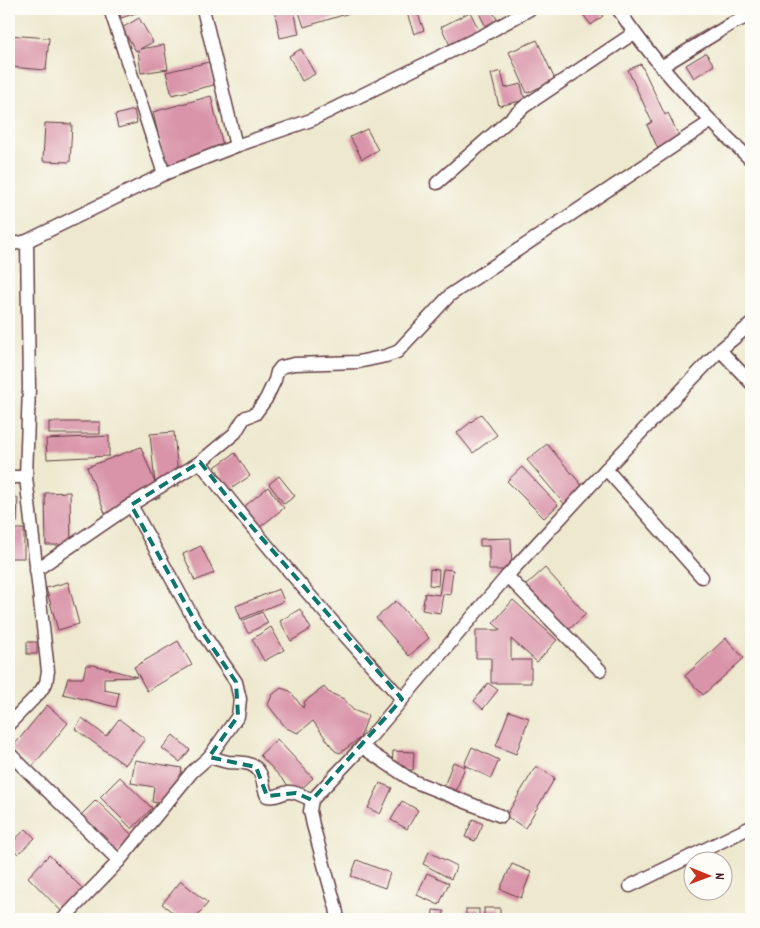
<svg xmlns="http://www.w3.org/2000/svg" width="760" height="928" font-family="Dekko,sans-serif">
  <rect width="100%" height="100%" fill="#fdfcf7"/>
  <filter id="ink" filterUnits="userSpaceOnUse"><feTurbulence type="fractalNoise" baseFrequency=".02" numOctaves="2"/><feDisplacementMap in="SourceGraphic" scale="10" xChannelSelector="R" yChannelSelector="G"/><feConvolveMatrix kernelMatrix="1 2 1 2 8 2 1 2 1" color-interpolation-filters="sRGB"/></filter>
  <filter id="wash" filterUnits="userSpaceOnUse"><feTurbulence type="fractalNoise" baseFrequency=".0096" numOctaves="4" result="noise"/><feDisplacementMap in="SourceGraphic" scale="20" xChannelSelector="R" yChannelSelector="G"/><feGaussianBlur stdDeviation="1.12" result="paint"/><feColorMatrix in="noise" values="0 0 0 0 0 0 0 0 0 0 0 0 0 0 0 0 0 1.4 0 .05"/><feComposite in="paint" operator="in"/></filter>
  <g filter="url(#wash)">
    <rect width="100%" height="100%" fill="#ede8ce"/>
    <g id="blocks">
      <g fill="#d994a9">
        <polygon points="118,9 141,9 142,11 121,18"/>
        <polygon points="274,9 294,9 299,34 280,38"/>
        <polygon points="298,9 355,9 356,11 304,27"/>
        <polygon points="416,9 424,30 414,34 407,13"/>
        <polygon points="481,9 491,9 498,21 486,27 478,11"/>
        <polygon points="579,9 598,9 603,16 591,25"/>
        <polygon points="470,12 482,36 453,51 441,27"/>
        <polygon points="139,18 153,42 140,49 164,45 168,69 141,73 138,50 136,51 122,28"/>
        <polygon points="714,25 719,34 693,50 687,41"/>
        <polygon points="9,35 49,38 46,70 9,67"/>
        <polygon points="537,40 555,80 527,93 509,52"/>
        <polygon points="301,49 315,74 302,81 289,56"/>
        <polygon points="706,53 714,65 694,78 686,65"/>
        <polygon points="209,62 214,85 172,95 166,72"/>
        <polygon points="641,64 665,115 668,113 682,142 660,153 647,125 652,122 628,70"/>
        <polygon points="501,71 505,88 521,84 525,100 499,106 491,74"/>
        <polygon points="211,96 225,154 166,168 153,112"/>
        <polygon points="134,110 137,123 118,128 115,115"/>
        <polygon points="45,123 72,124 70,162 43,161"/>
        <polygon points="367,129 378,150 362,159 350,137"/>
        <polygon points="481,414 497,435 473,453 457,433"/>
        <rect x="49" y="422" width="51" height="12"/>
        <polygon points="174,432 179,486 157,488 160,497 107,518 87,467 141,447 155,483 150,434"/>
        <polygon points="109,436 109,456 47,459 46,439"/>
        <polygon points="547,444 585,489 566,506 527,460"/>
        <polygon points="235,453 250,476 229,490 215,467"/>
        <polygon points="522,467 558,505 544,518 507,481"/>
        <polygon points="279,476 295,496 284,504 269,484"/>
        <polygon points="268,487 284,508 255,531 239,511"/>
        <polygon points="70,492 71,545 46,545 45,493"/>
        <polygon points="9,498 18,498 17,522 9,522"/>
        <rect x="9" y="529" width="15" height="29"/>
        <polygon points="511,538 512,570 489,570 489,546 480,546 480,539"/>
        <polygon points="201,546 214,573 195,581 183,554"/>
        <polygon points="545,568 586,614 565,633 524,587"/>
        <polygon points="430,569 439,570 438,586 429,585"/>
        <polygon points="443,569 453,570 450,595 443,594 440,613 422,610 425,593 439,595"/>
        <polygon points="68,582 79,624 58,630 46,588"/>
        <polygon points="279,589 284,601 241,619 236,606"/>
        <polygon points="513,600 557,640 537,662 511,639 511,660 531,660 531,683 491,683 491,658 476,658 476,630 501,630 493,623"/>
        <polygon points="396,601 429,638 409,656 376,618"/>
        <polygon points="300,609 311,629 291,641 280,621"/>
        <polygon points="262,612 268,623 248,633 242,621"/>
        <polygon points="271,627 284,650 264,661 252,639"/>
        <polygon points="726,638 744,658 703,695 685,676"/>
        <polygon points="178,641 192,665 147,691 134,667"/>
        <rect x="27" y="642" width="10" height="12"/>
        <polygon points="86,665 94,665 137,677 104,678 104,690 119,693 116,707 63,694 68,678 83,678"/>
        <polygon points="488,683 498,690 483,709 474,701"/>
        <polygon points="324,687 328,692 344,699 353,710 368,716 360,738 340,753 335,751 313,721 298,733 286,728 268,705 272,695 281,688 290,691 303,708 305,701"/>
        <polygon points="47,705 68,723 32,767 11,749"/>
        <polygon points="509,711 529,718 516,754 496,746"/>
        <polygon points="82,718 106,736 119,719 145,739 125,765 75,729"/>
        <polygon points="173,735 190,750 180,762 162,748"/>
        <polygon points="277,739 313,778 296,794 260,755"/>
        <polygon points="472,747 499,760 491,778 464,765"/>
        <polygon points="393,751 414,752 413,770 392,769"/>
        <polygon points="135,760 182,768 175,806 152,802 154,787 131,783"/>
        <polygon points="453,762 465,767 456,791 462,793 458,804 440,797"/>
        <polygon points="536,766 555,778 525,828 506,816"/>
        <polygon points="120,777 152,808 132,829 100,797"/>
        <polygon points="380,783 392,788 380,814 368,808"/>
        <polygon points="96,800 133,836 115,855 78,818"/>
        <polygon points="402,801 418,810 407,829 391,820"/>
        <polygon points="473,819 483,824 475,841 465,837"/>
        <polygon points="26,829 35,838 18,854 9,845"/>
        <polygon points="429,852 457,866 451,879 423,864"/>
        <polygon points="49,855 88,894 66,916 28,877"/>
        <polygon points="357,860 390,873 385,888 351,876"/>
        <polygon points="512,864 531,872 521,898 500,889"/>
        <polygon points="427,873 449,883 439,905 417,895"/>
        <polygon points="181,881 208,903 194,919 181,919 162,904"/>
        <rect x="484" y="908" width="16" height="11"/>
        <rect x="466" y="909" width="13" height="10"/>
        <polygon points="433,910 444,911 443,919 432,919"/>
      </g>
    </g>
  </g>
  <g filter="url(#ink)">
    <use href="#blocks" fill-opacity="0" stroke="#623d43" stroke-width="1"/>
    <g fill="none" stroke-linecap="round" stroke-linejoin="round">
      <g stroke="#623d43" stroke-width="15">
        <g id="minor">
          <polyline points="110,9 164,174"/>
          <polyline points="203,9 236,146"/>
          <path d="M618,9c37,56 84,105 133,151"/>
          <polyline points="661,67 731,24 751,15"/>
          <polyline points="437,183 525,106 634,33"/>
          <polyline points="9,245 27,241 164,174 236,146 311,120 484,35 530,9"/>
          <polyline points="720,350 751,383"/>
          <path d="M200,462c63,82 132,160 202,237"/>
          <polyline points="606,469 702,577"/>
          <polyline points="9,477 26,477"/>
          <polyline points="36,570 131,505 200,462 235,433 243,420 246,417 255,414 266,399 275,380 277,372 281,367 294,364 358,362 386,356 397,352 450,295 710,122"/>
          <polyline points="507,576 600,670"/>
          <polyline points="9,724 40,692 46,683 48,671 26,477 29,387 27,241"/>
          <polyline points="362,747 413,781 501,816"/>
          <polyline points="9,753 119,861"/>
          <path d="M209,757c6,1 13,4 19,5 12,1 26,-1 32,11 4,8 3,15 7,23 9,2 12,-2 21,-4 8,-1 16,5 24,8"/>
          <polyline points="630,886 751,827"/>
          <polyline points="63,919 119,861 192,772 209,757 238,716 240,699 236,682 196,623 131,505"/>
          <polyline points="338,919 336,908 313,825 310,811 312,800 362,747 507,576 606,469 720,350 751,324"/>
        </g>
      </g>
      <use href="#minor" stroke="#fff" stroke-width="12"/>
    </g>
  </g>
  <path fill="none" stroke="#0f766e" stroke-width="4" stroke-dasharray="10 6" stroke-linejoin="round" d="M200,462l39,50 163,187 -90,101 -16,-7 -29,3 -11,-29 -47,-10 29,-41 -2,-34 -40,-59 -65,-118z"/>
  <rect width="760" height="928" fill="none" stroke="#fdfcf7" stroke-width="30"/>
  <g transform="translate(708 876) rotate(91)"><circle r="24" fill="#fdfcf7" stroke="#b5a4a5"/>
  <path d="M0-4L9 19L0 12L-9 19Z" fill="#c8321e"/>
  <text y="-8" font-size="14" font-weight="bold" text-anchor="middle" fill="#4a1f2b">N</text>
  </g>
</svg>
